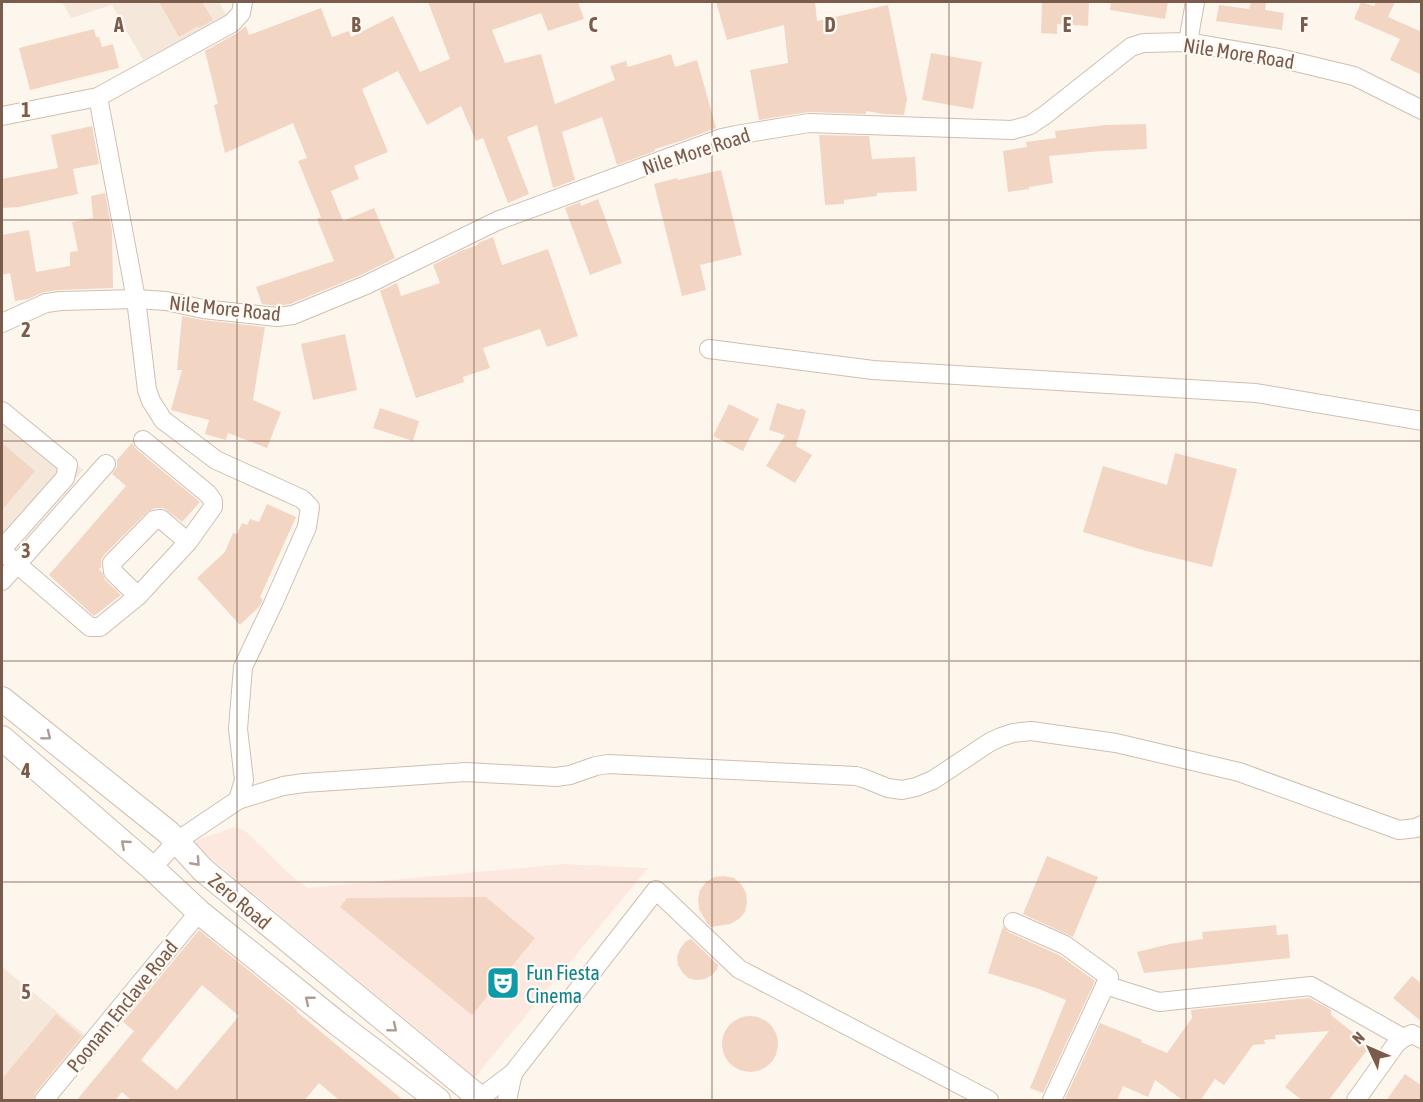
<svg xmlns="http://www.w3.org/2000/svg" width="1423" height="1102" font-family="'Asap Condensed',sans-serif">
  <rect width="100%" height="100%" fill="#fdf6ec"/>
  <g fill="#f5e8da">
    <polygon points="62,2 219,2 227,16 143,60 112,5 71,18"/>
    <polygon points="2,405 83,470 2,562"/>
    <polygon points="2,967 89,1038 41,1100 2,1100"/>
  </g>
  <polygon fill="#fde8e0" points="235,827 244,830 296,880 308,888 563,864 648,868 475,1077 191,842"/>
  <g fill="#f3d5c3" fill-rule="evenodd">
    <polygon points="159,2 202,2 213,20 199,28 198,26 179,37"/>
    <polygon points="428,2 578,2 584,19 548,31 541,13 492,30 505,63 541,54 555,104 615,80 610,66 626,61 628,67 671,54 675,67 697,60 716,128 684,140 655,149 655,151 617,165 602,117 562,132 575,180 553,188 537,125 507,137 529,194 508,203 483,138 476,141 461,106 427,125 398,71 362,89 388,152 354,166 359,179 331,191 343,221 374,208 395,258 361,275 290,304 277,306 262,304 256,287 334,261 317,219 321,217 298,161 307,158 293,123 225,153 214,105 218,104 205,51 237,33 246,26 249,35 321,8 332,37 349,31 351,37 393,16 420,72 450,59"/>
    <polygon points="716,2 815,2 817,21 888,5 907,99 904,115 884,114 866,111 866,114 809,112 759,120 750,70 788,63 784,25 727,40"/>
    <polygon points="1042,2 1089,2 1088,26 1057,24 1057,34 1041,33"/>
    <polygon points="1111,2 1168,2 1165,19 1110,10"/>
    <polygon points="1251,2 1266,3 1265,10 1284,13 1282,30 1216,21 1219,5 1249,9"/>
    <polygon points="1361,2 1374,6 1376,2 1395,2 1388,17 1422,32 1422,75 1390,60 1400,39 1354,19"/>
    <polygon points="94,29 96,37 99,37 102,47 113,44 119,68 30,90 19,48"/>
    <polygon points="931,53 982,62 973,109 922,100"/>
    <polygon points="1146,124 1147,149 1102,151 1049,156 1053,183 1029,187 1029,189 1008,192 1003,151 1027,147 1026,142 1056,138 1055,131 1106,125"/>
    <polygon points="92,126 99,164 73,169 78,194 19,207 2,208 2,179 58,168 51,135"/>
    <polygon points="819,135 869,136 872,159 915,157 917,191 877,193 877,196 844,200 844,204 825,205"/>
    <polygon points="721,170 742,255 700,265 706,290 682,296 654,184 677,178 678,180"/>
    <polygon points="105,193 112,231 113,288 60,290 44,292 28,299 15,301 10,273 2,275 2,235 29,230 36,272 70,266 70,252 78,251 72,222 93,218 91,196"/>
    <polygon points="598,199 622,263 590,275 565,208 580,202 581,206"/>
    <polygon points="493,237 502,265 548,249 578,336 547,347 540,329 483,348 490,368 463,377 464,382 416,398 380,291 397,283 401,296 440,283 433,265 461,251 478,245 478,243"/>
    <polygon points="182,316 202,320 265,327 253,400 281,412 267,448 228,433 226,440 205,434 209,420 171,410 182,370 177,370"/>
    <polygon points="345,334 357,390 313,400 301,344"/>
    <polygon points="777,403 800,410 801,408 806,411 796,446 812,455 795,483 766,466 785,435 769,430"/>
    <polygon points="729,404 759,419 743,451 713,436"/>
    <polygon points="380,408 419,421 413,441 373,428"/>
    <polygon points="2,443 35,471 2,510"/>
    <polygon points="132,443 136,449 200,502 182,522 164,508 155,508 147,512 104,555 101,560 101,567 99,569 102,572 105,580 121,595 94,616 49,575 126,486 112,474 117,467 117,460"/>
    <polygon points="1175,453 1237,469 1212,567 1146,551 1083,532 1103,466 1167,485"/>
    <polygon points="267,504 296,517 260,597 263,600 259,607 240,625 197,578 225,552 233,533 237,534 242,523 247,525 250,519 259,522"/>
    <polygon points="1047,856 1098,877 1073,937 1021,913 1023,914"/>
    <polygon points="724,876 734,878 741,884 746,893 747,902 745,912 739,919 730,924 711,927 707,923 699,909 698,899 700,890 706,882 715,877"/>
    <polygon points="486,897 535,938 472,1015 340,907 347,898"/>
    <polygon points="1276,925 1277,935 1288,934 1290,958 1144,973 1137,952 1170,944 1203,939 1202,932"/>
    <polygon points="1003,926 1008,932 1059,955 1095,981 1043,1093 1030,1088 1066,1000 1039,989 988,973"/>
    <path d="M199,930l98,80 -1,1 108,90h-64l-21,-18 -15,18h-172l-10,-9 -7,9h-39l58,-70 -11,-9zM202,985l37,31 -62,74 -36,-30z"/>
    <polygon points="691,939 718,965 717,969 712,975 705,979 696,980 688,978 682,972 678,965 677,957 680,949 685,942"/>
    <polygon points="1412,976 1422,984 1422,1022 1393,998"/>
    <polygon points="1309,998 1331,1010 1331,1015 1370,1046 1328,1101 1303,1101 1285,1087 1329,1031 1275,1035 1276,1039 1264,1040 1265,1044 1253,1045 1224,1085 1215,1079 1200,1101 1184,1101 1155,1080 1148,1097 1123,1086 1117,1101 1064,1101 1100,1023 1142,1040 1141,1042 1167,1053 1192,1018 1191,1010"/>
    <polygon points="56,1014 82,1036 35,1093 33,1101 2,1101 2,1079"/>
    <circle cx="750" cy="1044" r="28"/>
    <polygon points="1405,1074 1422,1086 1422,1101 1386,1101"/>
  </g>
  <g fill="none" stroke-linecap="round" stroke-linejoin="round">
    <g stroke="#d1beb0" stroke-width="20">
      <g id="minor">
        <polyline points="1188,42 1195,2"/>
        <polyline points="98,97 136,299 147,390 151,401 163,420 216,460 302,499 310,507 307,527 273,604 243,667 238,729 244,780 238,800"/>
        <polyline points="2,116 98,97 232,23 241,13 243,2"/>
        <polyline points="2,323 46,303 61,301 136,299 166,301 203,309 277,317 293,315 366,285 497,221 722,138 736,135 809,123 1012,130 1030,125 1045,115 1131,47 1143,43 1188,42 1279,58 1354,76 1422,110"/>
        <polyline points="709,349 873,370 1256,393 1422,421"/>
        <polyline points="2,411 68,465 65,478 2,549"/>
        <polyline points="2,551 90,627 100,627 138,596 188,542 213,507 213,501 208,494 143,440"/>
        <polyline points="2,581 106,464"/>
        <polyline points="138,596 113,572 112,563 154,520 161,519 188,542"/>
        <polyline points="152,868 177,841 238,800 283,786 304,783 466,772 556,777 570,775 596,766 608,764 856,776 863,778 888,788 902,790 916,787 933,780 990,742 1001,737 1013,733 1031,731 1116,743 1239,772 1399,830 1416,828 1422,825"/>
        <polyline points="1013,922 1065,945 1109,977 1052,1100"/>
        <polyline points="1105,985 1159,1002 1311,986 1403,1038"/>
        <polyline points="480,1098 513,1073 656,890 739,969 989,1100"/>
        <polyline points="44,1100 199,912"/>
        <polyline points="507,1100 513,1073"/>
        <polyline points="1356,1100 1396,1044 1403,1038 1412,1034 1422,1039"/>
      </g>
    </g>
    <g stroke="#d1beb0" stroke-width="26">
      <g id="tertiary">
        <polyline points="2,699 169,833 203,870 482,1100"/>
        <polyline points="2,738 152,868 199,912 337,1023 438,1100"/>
      </g>
    </g>
    <use href="#minor" stroke="#fff" stroke-width="18"/>
    <use href="#tertiary" stroke="#fff" stroke-width="24"/>
  </g>
  <defs><path id="oneway-chevron" d="M-2-3.5L2.5 0L-2 3.5" fill="none" stroke-width="1.6" stroke-linecap="round" stroke-linejoin="round" transform="scale(1.5)"/></defs>
  <g stroke="#af9d94">
    <use href="#oneway-chevron" transform="translate(47 736) rotate(39)"/>
    <use href="#oneway-chevron" transform="translate(125 844) rotate(-139)"/>
    <use href="#oneway-chevron" transform="translate(196 862) rotate(48)"/>
    <use href="#oneway-chevron" transform="translate(309 1000) rotate(-141)"/>
    <use href="#oneway-chevron" transform="translate(393 1028) rotate(39)"/>
  </g>
  <path fill="none" stroke="#7a5c4d" stroke-width="1.5" stroke-opacity="0.55" d="M237,2v1098M474,2v1098M712,2v1098M949,2v1098M1186,2v1098M2,220h1420M2,441h1420M2,661h1420M2,882h1420"/>
  <defs>
    <g id="theatre-square" transform="scale(1.725)"><rect x="-9" y="-9" width="18" height="18" rx="4" fill="#0f9aa8" stroke="#fffaf3"/><path d="M-5-5.5Q0-4 5-5.5V0Q5 5 0 6Q-5 5-5 0ZM-3.3-2.5H-1v1.5H-3.3ZM1-2.5H3.3v1.5H1ZM-2.8 1Q0 5.5 2.8 1Z" fill="#fff"/></g>
  </defs>
  <g fill-rule="evenodd">
    <use href="#theatre-square" x="503" y="983"/>
  </g>
  <g text-anchor="middle" dominant-baseline="central" stroke-width="4.5" stroke-linejoin="round" paint-order="stroke">
    <g font-size="20" fill="#7a5c4d" stroke="#fffaf3">
      <text transform="translate(1239 53) rotate(9)">Nile More Road</text>
      <text transform="translate(696 151) rotate(-18)">Nile More Road</text>
      <text transform="translate(225 308) rotate(6)">Nile More Road</text>
      <text transform="translate(240 901) rotate(40)">Zero Road</text>
      <text transform="translate(122 1006) rotate(-51)">Poonam Enclave Road</text>
    </g>
    <g font-size="20" fill="#0d838f" stroke="#fffaf3" text-anchor="start">
      <text x="526" y="972">Fun Fiesta<tspan x="526" dy="23">Cinema</tspan></text>
    </g>
  </g>
  <g font-size="20" text-anchor="middle" font-weight="bold" fill="#7a5c4d" stroke="#fffaf3" stroke-width="4.5" stroke-linejoin="round" paint-order="stroke">
    <text x="119" y="32">A</text>
    <text x="356" y="32">B</text>
    <text x="593" y="32">C</text>
    <text x="830" y="32">D</text>
    <text x="1067" y="32">E</text>
    <text x="1304" y="32">F</text>
    <text x="26" y="117">1</text>
    <text x="26" y="337">2</text>
    <text x="26" y="558">3</text>
    <text x="26" y="778">4</text>
    <text x="26" y="999">5</text>
  </g>
  <rect width="1423" height="1102" fill="none" stroke="#7a5c4d" stroke-width="6"/>
  <g transform="translate(1369 1048) rotate(314)" stroke="#fffaf3" stroke-width="4.5" paint-order="stroke">
  <path d="M0-4.5L10 22L0 15L-10 22Z" fill="#7a5c4d"/>
  <text y="-9" font-size="16" font-weight="bold" text-anchor="middle" fill="#7a5c4d">N</text>
  </g>
</svg>
